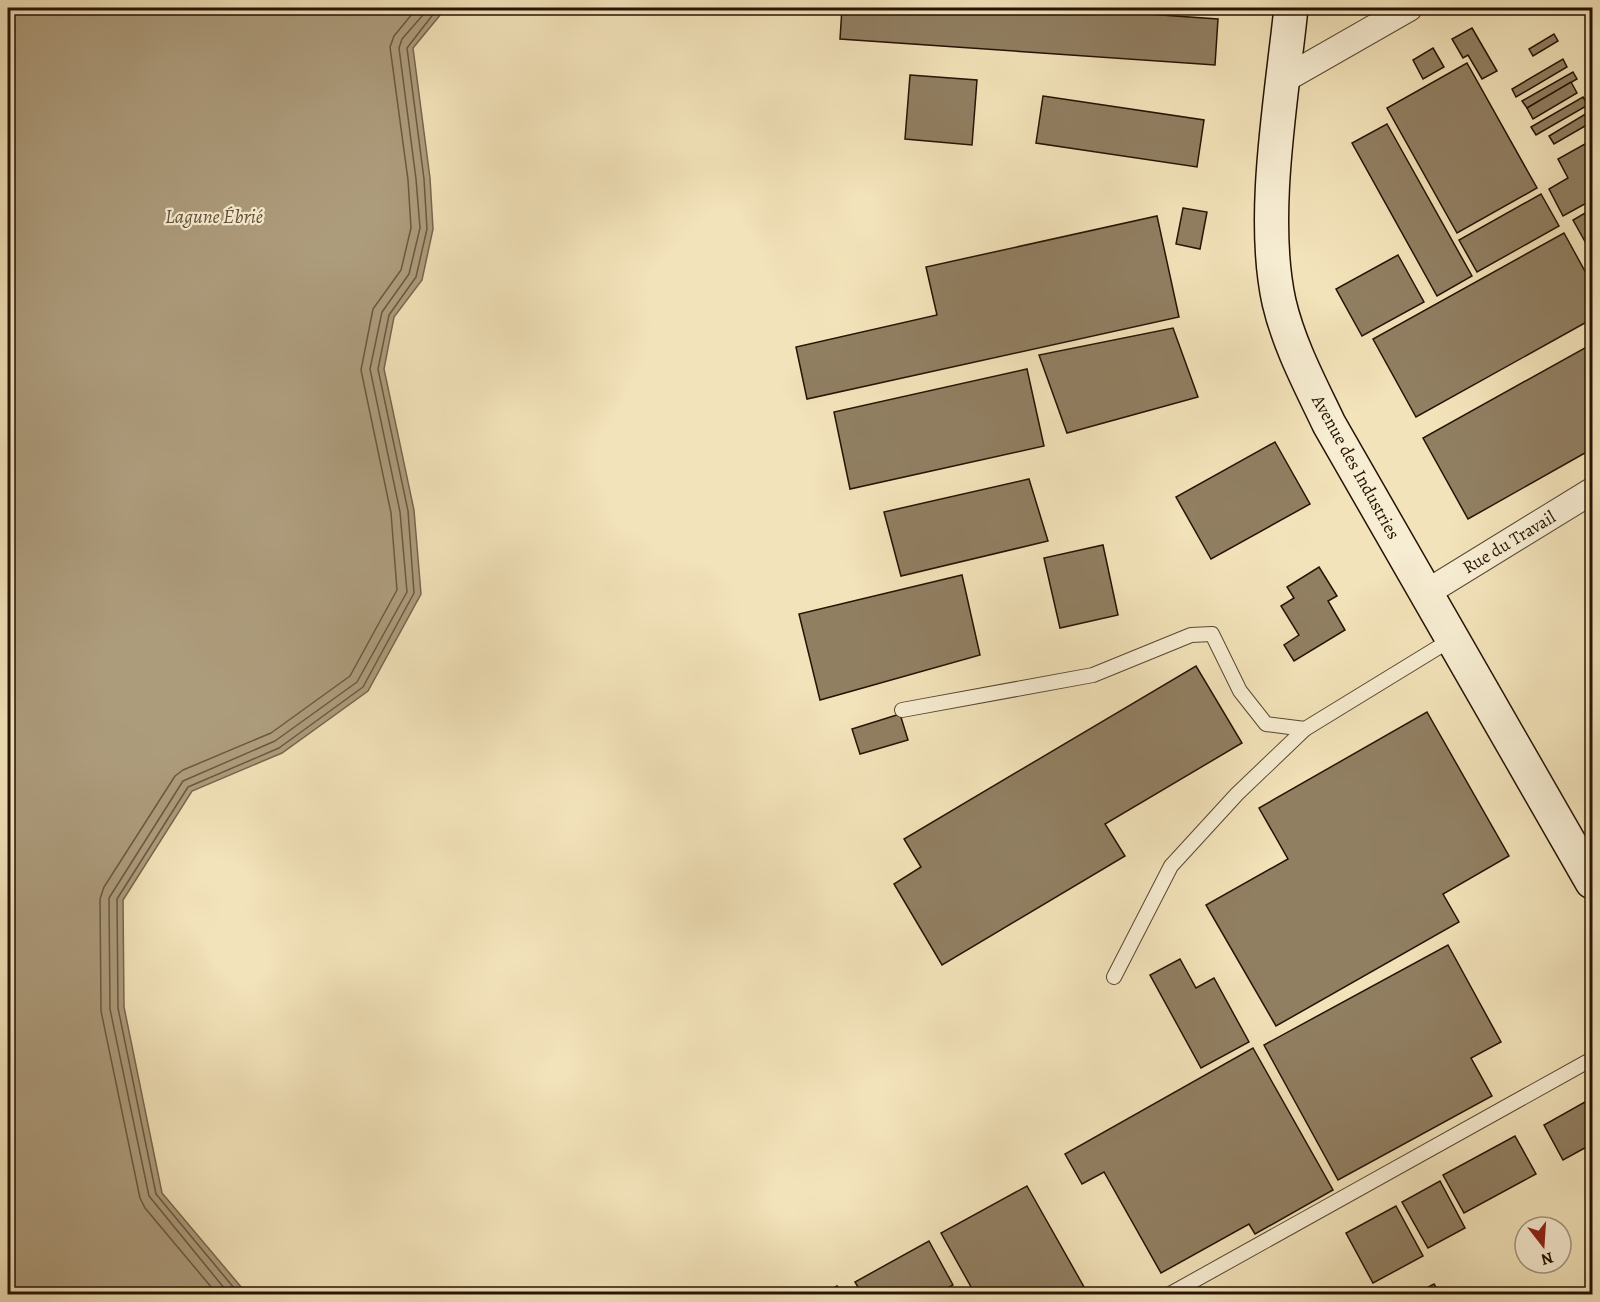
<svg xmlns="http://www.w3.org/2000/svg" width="1600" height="1302" font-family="Alegreya,serif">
  <rect width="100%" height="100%" fill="#f3e3ba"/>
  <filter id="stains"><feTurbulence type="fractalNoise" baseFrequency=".00333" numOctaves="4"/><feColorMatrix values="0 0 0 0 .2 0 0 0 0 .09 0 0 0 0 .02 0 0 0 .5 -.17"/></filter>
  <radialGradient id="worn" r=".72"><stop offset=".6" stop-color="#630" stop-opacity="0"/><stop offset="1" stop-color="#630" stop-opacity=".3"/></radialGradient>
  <polygon fill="#ad9c7c" stroke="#77654c" stroke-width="1.5" points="8,8 446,8 413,48 430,178 433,229 422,280 394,317 384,369 414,510 421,594 368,691 282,753 192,791 123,900 124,1007 162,1193 247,1294 8,1294"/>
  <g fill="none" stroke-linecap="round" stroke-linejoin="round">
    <g stroke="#6a5840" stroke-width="1.5">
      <polyline points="217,1294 145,1208 140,1198 101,1011 100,899 104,887 175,776 183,770 271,733 350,676 397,590 391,513 361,370 373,309 401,270 411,228 408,180 390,47 394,36 417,8"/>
      <polyline points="229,1294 149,1196 110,1009 109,898 183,781 275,741 357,682 407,592 400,512 370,369 382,312 409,274 420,228 416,179 399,48 402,39 429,8"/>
      <polyline points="239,1294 156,1194 118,1008 117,899 188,787 279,748 363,687 414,593 408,511 378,369 389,315 416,277 427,229 424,179 407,48 438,8"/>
    </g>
  </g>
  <g fill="#917f62" stroke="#261303" stroke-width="1.5">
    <polygon points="842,8 1060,8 1218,19 1215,65 840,39"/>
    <polygon points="1472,28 1497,71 1482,79 1468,55 1463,58 1452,39"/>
    <polygon points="1554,34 1558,41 1533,56 1529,49"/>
    <polygon points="1433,48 1444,67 1423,79 1413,60"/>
    <polygon points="1563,59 1567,67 1516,97 1512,89"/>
    <polygon points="1467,63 1537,188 1457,233 1387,108"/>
    <polygon points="1573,72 1577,79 1527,108 1522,101"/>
    <polygon points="910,75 977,80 972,145 905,139"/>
    <polygon points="1571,82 1577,93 1533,119 1527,108"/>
    <polygon points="1043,96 1204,120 1197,167 1036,143"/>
    <polygon points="1583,97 1588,105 1536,135 1531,127"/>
    <polygon points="1592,110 1592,122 1554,144 1549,136"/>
    <polygon points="1387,124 1472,276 1437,296 1352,143"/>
    <polygon points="1592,140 1592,200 1563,216 1549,189 1568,178 1558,159"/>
    <polygon points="1541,194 1559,226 1477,272 1459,240"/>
    <polygon points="1183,208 1207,212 1200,249 1176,244"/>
    <polygon points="1592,209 1592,254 1573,220"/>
    <polygon points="1157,216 1179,317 807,399 796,347 937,315 926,267"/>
    <polygon points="1564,233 1592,284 1592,319 1416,417 1373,339"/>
    <polygon points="1398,255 1424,302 1362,336 1336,289"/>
    <polygon points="1173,328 1198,397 1067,433 1039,355"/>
    <polygon points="1592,344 1592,449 1468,519 1423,438"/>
    <polygon points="1027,369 1044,446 850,489 834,412"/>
    <polygon points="1275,442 1310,504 1211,559 1176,497"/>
    <polygon points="1029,479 1048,541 901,576 884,512"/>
    <polygon points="1103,545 1118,615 1060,628 1044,558"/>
    <polygon points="1319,567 1337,596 1328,601 1345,630 1294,661 1284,645 1299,635 1281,606 1294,598 1287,587"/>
    <polygon points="962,575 980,655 820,700 799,614"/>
    <polygon points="1196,666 1242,743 1105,824 1125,856 942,965 894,884 921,867 904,839"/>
    <polygon points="1427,712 1509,856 1443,894 1459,922 1276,1026 1206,905 1288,859 1259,808"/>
    <polygon points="900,714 908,740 860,754 852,729"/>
    <polygon points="1448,945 1501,1042 1471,1058 1492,1096 1338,1180 1264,1045"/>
    <polygon points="1180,959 1196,988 1214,978 1249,1042 1201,1068 1150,975"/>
    <polygon points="1253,1048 1333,1190 1255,1234 1249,1224 1161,1273 1104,1172 1082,1184 1065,1154"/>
    <polygon points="1592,1098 1592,1144 1563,1160 1544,1125"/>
    <polygon points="1515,1136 1536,1174 1464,1213 1443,1175"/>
    <polygon points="1440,1181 1465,1228 1428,1248 1402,1202"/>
    <polygon points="1027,1186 1088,1294 975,1294 941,1233"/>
    <polygon points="1396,1206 1423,1256 1373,1283 1346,1233"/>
    <polygon points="929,1241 953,1285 936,1294 862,1294 855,1282"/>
    <polygon points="1434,1284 1440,1294 1415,1294"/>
    <polygon points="837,1286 843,1294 823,1294"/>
  </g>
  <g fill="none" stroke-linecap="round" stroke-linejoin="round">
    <g stroke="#594731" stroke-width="16">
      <g id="lane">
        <polyline points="902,710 1093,675 1191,635 1212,634 1240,691 1266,724 1305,729"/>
        <polyline points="1114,977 1171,866 1237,794 1305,729 1452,639"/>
        <polyline points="1170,1294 1592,1059"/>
      </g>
    </g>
    <g stroke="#594731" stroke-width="28">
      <g id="street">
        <polyline points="1283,80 1409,8"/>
        <polyline points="1426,593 1592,491"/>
      </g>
    </g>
    <g stroke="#261303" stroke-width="36">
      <path id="secondary" d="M1291,8c-9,88 -31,208 -12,294 10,43 31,82 50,122l263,458"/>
    </g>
    <use href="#lane" stroke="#f7edd2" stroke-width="14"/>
    <use href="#street" stroke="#f7edd2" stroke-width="26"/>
    <use href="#secondary" stroke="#f7edd2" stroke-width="33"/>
  </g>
  <g text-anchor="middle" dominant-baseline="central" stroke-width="4.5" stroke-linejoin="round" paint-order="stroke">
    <g font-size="18" fill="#261303" stroke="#f7edd2">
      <text transform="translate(1356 467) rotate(61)">Avenue des Industries</text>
      <text transform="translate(1509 542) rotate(-31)">Rue du Travail</text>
    </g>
    <g font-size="20" font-style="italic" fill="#635139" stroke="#f7edd2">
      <text x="214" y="216">Lagune Ébrié</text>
    </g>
  </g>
  <rect width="1600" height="1302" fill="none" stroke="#f3e3ba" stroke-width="30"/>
  <rect x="9" y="9" width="1582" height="1284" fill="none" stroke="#261303" stroke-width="3"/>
  <rect x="15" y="15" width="1570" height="1272" fill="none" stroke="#261303" stroke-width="1.5"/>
  <g transform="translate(1543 1245) rotate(163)"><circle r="28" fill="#f7edd2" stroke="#a3967f" stroke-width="1.5"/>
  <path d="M0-4.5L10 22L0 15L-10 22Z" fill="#8f2418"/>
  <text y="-9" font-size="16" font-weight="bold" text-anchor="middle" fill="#261303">N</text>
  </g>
  <rect width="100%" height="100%" filter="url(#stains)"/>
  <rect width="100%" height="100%" fill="url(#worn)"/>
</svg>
